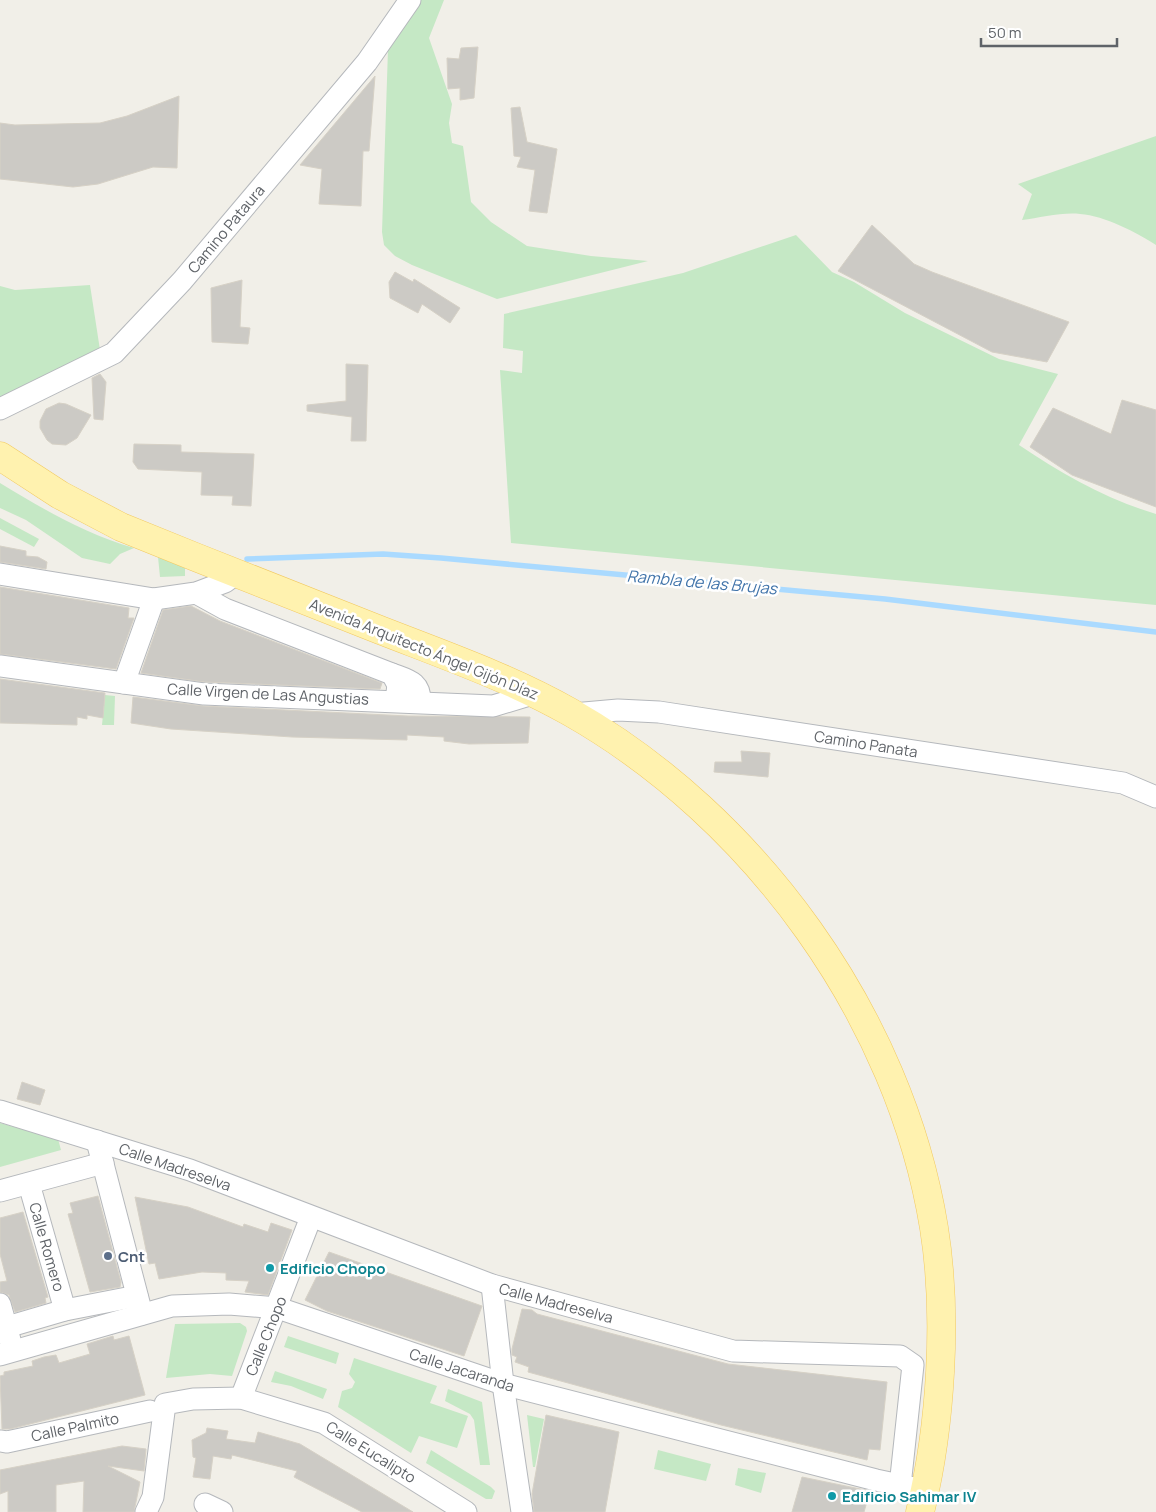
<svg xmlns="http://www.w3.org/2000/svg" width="1156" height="1512" font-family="Manrope,sans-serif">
  <rect width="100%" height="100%" fill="#f1efe8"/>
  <g fill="#c5e8c5">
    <polygon points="420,0 444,0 429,38 452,104 449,123 452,143 463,146 471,202 491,222 527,246 591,256 648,261 497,299 412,265 395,256 384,245 382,232 388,49"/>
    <path d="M1156,136v109c-20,-13 -51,-29 -76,-31 -18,-2 -40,4 -58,6l10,-26 -14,-10z"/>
    <path d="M796,235l36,37 22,10 51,31 94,46 59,15 -39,71c43,29 87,54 137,69v91l-645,-62 -11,-173 22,3 1,-22 -20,-3 1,-34 179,-41z"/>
    <polygon points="90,285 100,350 0,399 0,286 15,290"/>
    <path d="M0,483c43,26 85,51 134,65l-14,6 -10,10 -28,-6 -56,-38 -26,-12z"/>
    <polygon points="0,518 39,539 34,547 0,529"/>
    <polygon points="158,557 185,568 185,576 160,577"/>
    <polygon points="105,695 115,696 114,725 102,725"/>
    <polygon points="0,1123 58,1139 61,1150 0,1167"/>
    <polygon points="240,1323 246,1327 247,1331 232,1376 210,1374 166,1378 175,1324"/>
    <polygon points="288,1336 339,1353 336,1364 284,1347"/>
    <polygon points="354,1358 437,1386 430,1403 468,1416 457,1448 419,1436 411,1453 338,1407 342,1391 352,1388 355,1382 349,1374"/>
    <polygon points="275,1371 327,1389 323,1399 291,1386 271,1382"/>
    <polygon points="448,1389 482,1402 490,1465 480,1465 474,1420 470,1414 445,1401"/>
    <polygon points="527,1415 544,1419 535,1467 533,1467"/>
    <polygon points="431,1450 491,1487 495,1491 492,1499 486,1499 426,1463"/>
    <polygon points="658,1450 711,1464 706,1481 654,1469"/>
    <polygon points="738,1468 766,1473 761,1493 735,1485"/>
  </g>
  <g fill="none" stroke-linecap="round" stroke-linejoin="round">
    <polyline stroke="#aadaff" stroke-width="5.5" points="247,559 383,554 441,558 885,599 1156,632"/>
  </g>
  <g fill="#cccac5" stroke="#d6d1c6">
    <polygon points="478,47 474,98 460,100 460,88 448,89 447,58 459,59 461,48"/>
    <polygon points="375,76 369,151 363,151 361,206 319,204 322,169 300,165"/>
    <polygon points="179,96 177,168 153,167 98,184 73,187 0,179 0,123 15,125 100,123 127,116"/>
    <polygon points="520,107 527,142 557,149 547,213 529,211 535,170 517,167 521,157 514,156 511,108"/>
    <polygon points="872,225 914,264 932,272 1069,322 1047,362 992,352 838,271"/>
    <polygon points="395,272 413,282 414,279 460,308 450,323 422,304 418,313 390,298 389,282"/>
    <polygon points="242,280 240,327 250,328 248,344 212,342 211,288"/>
    <polygon points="346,364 368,365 366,441 351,441 352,417 307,411 307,405 346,401"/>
    <polygon points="100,374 106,382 103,420 94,419 92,378"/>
    <polygon points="1122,400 1156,410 1156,507 1072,475 1030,447 1053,408 1111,434"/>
    <polygon points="59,403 66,404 91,415 77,438 66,445 52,444 47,440 40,428 40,421 46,409"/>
    <polygon points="134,444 181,445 181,452 254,454 251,506 232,505 233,496 201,495 202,472 138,469 133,462"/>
    <polygon points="0,546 26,551 26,556 38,557 47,562 46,569 0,562"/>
    <polygon points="0,587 129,608 128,618 134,618 116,669 0,654"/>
    <polygon points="191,606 220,621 382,683 380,689 205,682 141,673 163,610"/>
    <polygon points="0,679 105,693 103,718 87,715 87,719 77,717 77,725 0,723"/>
    <polygon points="133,697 203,706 408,716 530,717 528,743 469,744 444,741 444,737 407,735 407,740 292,737 171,729 131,723"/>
    <polygon points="741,751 770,753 768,777 714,772 715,762 742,762"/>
    <polygon points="22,1082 45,1090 40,1105 17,1099"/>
    <polygon points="98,1196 121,1282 120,1287 90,1292 68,1214 73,1213 70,1203"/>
    <polygon points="135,1197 188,1207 243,1227 244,1224 268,1232 271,1223 292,1230 268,1295 245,1292 249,1281 226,1280 226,1273 202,1272 159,1279 155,1263 149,1264"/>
    <polygon points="23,1212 48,1297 45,1298 46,1303 15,1312 9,1295 0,1292 0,1282 7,1281 0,1254 0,1218"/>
    <polygon points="329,1252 482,1306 464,1356 327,1311 305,1300"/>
    <polygon points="522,1309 532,1310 537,1314 728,1364 887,1382 880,1450 869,1449 867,1460 721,1425 528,1372 529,1367 515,1362 517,1357 512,1355 512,1349"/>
    <polygon points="113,1336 114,1340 129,1336 145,1395 10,1429 2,1429 0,1376 4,1375 4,1372 33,1366 32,1361 44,1357 56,1355 59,1363 90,1354 87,1344"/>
    <polygon points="546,1415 619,1432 605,1512 534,1512 532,1494"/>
    <polygon points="207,1428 228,1431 226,1439 255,1443 258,1432 300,1444 413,1512 362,1512 294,1477 297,1471 232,1455 231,1459 213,1456 210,1479 193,1477 196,1458 193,1457 192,1440 206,1433"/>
    <polygon points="122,1446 146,1449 144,1471 108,1466 140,1482 134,1512 83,1512 84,1481 56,1485 56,1512 8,1512 8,1491 0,1494 0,1470"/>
    <polygon points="802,1477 870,1491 864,1512 792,1512"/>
  </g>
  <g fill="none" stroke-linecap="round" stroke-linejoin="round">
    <g stroke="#b5b8bc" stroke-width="23">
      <g id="minor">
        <polyline points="0,409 114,353 182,281 367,62 410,0"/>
        <polyline points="0,574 154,599 196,593 225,582 236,574"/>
        <polyline points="196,593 225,609 392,674 398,685 396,700"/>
        <polyline points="0,666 204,694 493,706 536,693"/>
        <path d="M392,674c16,6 29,8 28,28"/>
        <polyline points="124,683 154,599"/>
        <polyline points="573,714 618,710 659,712 1123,783 1156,797"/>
        <polyline points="0,1111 190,1170 492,1285 733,1351 900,1356 913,1365 900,1486"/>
        <polyline points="97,1141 142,1314"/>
        <polyline points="29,1184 65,1310"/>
        <polyline points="0,1191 103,1163"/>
        <polyline points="492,1285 503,1384 522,1512"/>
        <polyline points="0,1304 10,1340"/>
        <polyline points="7,1327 65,1310 137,1296"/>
        <polyline points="0,1355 172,1306 229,1304 278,1308 503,1384 876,1480 914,1488"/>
        <polyline points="241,1398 311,1217"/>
        <polyline points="0,1441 7,1442 150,1411"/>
        <polyline points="205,1504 222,1512"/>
        <polyline points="146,1512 153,1497 165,1404 193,1399 241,1398 324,1423 466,1512"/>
      </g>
    </g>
    <g stroke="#f2c960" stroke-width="29">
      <path id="major" d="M0,456l60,39 61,32c86,35 172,69 259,103 64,25 130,48 190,82 185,105 330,305 364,516 14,87 7,199 -14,284"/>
    </g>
    <use href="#minor" stroke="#fff" stroke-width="21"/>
    <use href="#major" stroke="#fff2af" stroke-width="28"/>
  </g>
  <circle fill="#5c6f8a" stroke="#fff" stroke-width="2" cx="108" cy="1256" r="5"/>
  <g fill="#0f9aa8" stroke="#fff" stroke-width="2">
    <circle cx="270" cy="1268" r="5"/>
    <circle cx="832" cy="1496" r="5"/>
  </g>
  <g text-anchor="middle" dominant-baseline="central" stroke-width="5" stroke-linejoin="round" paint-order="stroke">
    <g font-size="15" fill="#5f6368" stroke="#fff">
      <text transform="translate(226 229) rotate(-50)">Camino Pataura</text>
      <text transform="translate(424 649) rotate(22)">Avenida Arquitecto Ángel Gijón Díaz</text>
      <text transform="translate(268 694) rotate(3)">Calle Virgen de Las Angustias</text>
      <text transform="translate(866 744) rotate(9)">Camino Panata</text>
      <text transform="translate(175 1167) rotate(19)">Calle Madreselva</text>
      <text transform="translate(47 1247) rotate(74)">Calle Romero</text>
      <text transform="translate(556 1303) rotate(15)">Calle Madreselva</text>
      <text transform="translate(266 1336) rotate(-68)">Calle Chopo</text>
      <text transform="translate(462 1370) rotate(18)">Calle Jacaranda</text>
      <text transform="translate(75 1427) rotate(-12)">Calle Palmito</text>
      <text transform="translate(371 1452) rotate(32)">Calle Eucalipto</text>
    </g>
    <g font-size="15" font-weight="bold" fill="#4e5e75" stroke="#fff" text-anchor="start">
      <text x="118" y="1256">Cnt</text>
    </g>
    <g font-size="15" font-weight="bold" fill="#0d838f" stroke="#fff" text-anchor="start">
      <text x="280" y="1268">Edificio Chopo</text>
      <text x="842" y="1496">Edificio Sahimar IV</text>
    </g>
    <g font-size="16" font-style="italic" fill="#4174aa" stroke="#fff">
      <text transform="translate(702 582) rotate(5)">Rambla de las Brujas</text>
    </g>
  </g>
  <path d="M981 38v8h136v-8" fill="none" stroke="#5f6368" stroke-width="2.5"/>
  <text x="988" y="38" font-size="15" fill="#5f6368" stroke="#ffffff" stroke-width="4" paint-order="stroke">50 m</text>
</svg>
